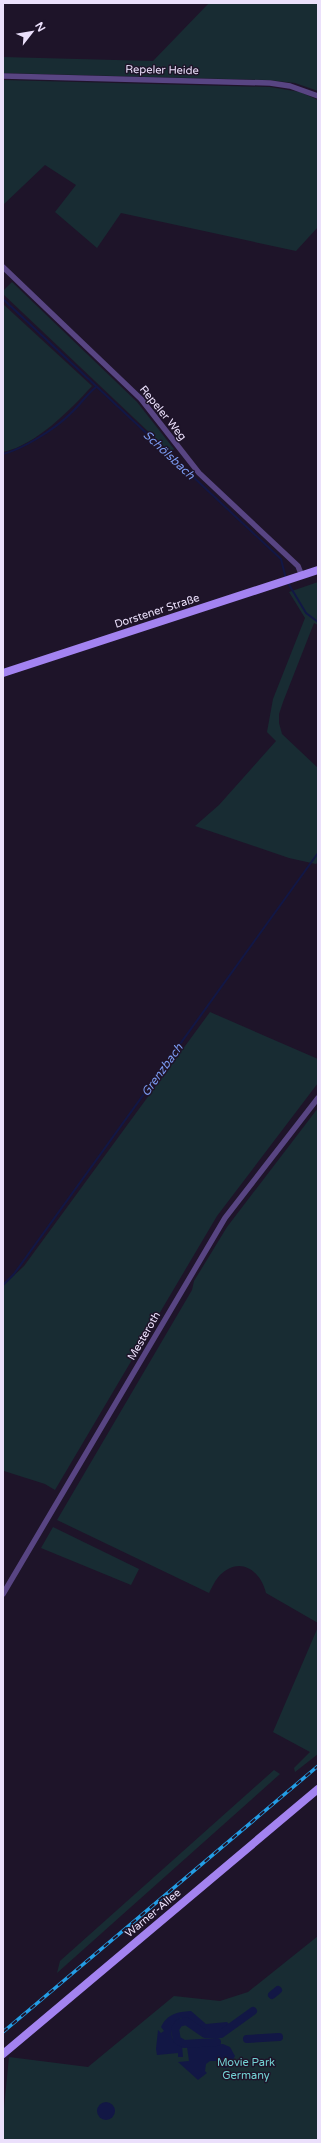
<svg xmlns="http://www.w3.org/2000/svg" width="321" height="2143" font-family="'Varela Round',sans-serif">
  <rect width="100%" height="100%" fill="#1e1429"/>
  <g fill="#182c33">
    <polygon points="209,3 318,3 318,91 295,83 268,80 3,73 3,57 153,61"/>
    <polygon points="3,80 270,87 300,92 318,100 318,227 296,251 121,213 97,248 55,212 76,185 45,165 3,205"/>
    <polygon points="12,282 137,402 174,449 171,453 3,294 3,291"/>
    <path d="M3,304l89,82c-22,24 -56,59 -89,66z"/>
    <polygon points="318,582 318,625 314,623 283,702 279,714 279,723 282,734 318,768 318,862 316,864 289,858 195,826 219,805 276,741 267,732 273,699 305,618 289,592"/>
    <polygon points="210,1012 318,1059 318,1083 217,1216 55,1490 45,1484 4,1471 3,1473 3,1286 24,1266"/>
    <path d="M318,1108v515l-52,-30c-5,-22 -26,-38 -46,-18 -4,4 -8,12 -11,18l-152,-73 135,-230 2,-9 33,-54z"/>
    <polygon points="53,1527 139,1569 131,1585 41,1548"/>
    <polygon points="318,1627 318,1754 295,1772 294,1768 310,1752 273,1732"/>
    <polygon points="274,1770 280,1774 57,1973 60,1961"/>
    <polygon points="318,1936 318,2140 3,2140 3,2118 9,2057 88,2067 174,1996 220,2001 248,1992"/>
  </g>
  <g fill="#121745">
    <path d="M191,2011l15,13 21,-2 4,4c-9,6 -23,12 -32,3 -2,-3 -4,-6 -6,-8l-12,-3c-8,6 -12,12 -8,22l9,5 1,12h-5v-4l-21,2 -1,-6 2,-19 3,3 3,-2 -3,-4c6,-13 16,-15 30,-16z"/>
    <polygon points="223,2044 230,2047 235,2056 229,2067 224,2068 218,2061 210,2061 206,2064 205,2071 207,2073 198,2080 178,2062 189,2061 187,2047"/>
    <circle cx="106" cy="2111" r="9"/>
  </g>
  <g fill="none" stroke-linecap="round" stroke-linejoin="round">
    <g stroke="#121745" stroke-width="2">
      <polyline points="3,299 281,559 286,579"/>
      <path d="M3,454c20,-5 52,-25 67,-40 10,-9 16,-19 26,-27"/>
      <polyline points="288,583 306,613 318,622"/>
      <polyline points="3,1285 14,1274 318,853"/>
    </g>
    <g stroke="#121745" stroke-width="8">
      <polyline points="272,1995 278,1990"/>
      <polyline points="247,2039 279,2037"/>
      <polyline points="217,2042 184,2044 177,2040 175,2029 179,2023 186,2021 205,2034 221,2034 253,2011"/>
    </g>
    <g stroke="#584583" stroke-width="5.5">
      <polyline points="3,76 270,83 290,86 318,96"/>
      <polyline points="3,267 141,399 199,473 298,566 302,576"/>
      <polyline points="3,1594 225,1218 318,1098"/>
    </g>
    <g stroke="#a383f0" stroke-width="8">
      <polyline points="3,673 318,570"/>
      <polyline points="3,2054 318,1789"/>
    </g>
    <g stroke="#239de5" stroke-width="3.5">
      <polyline id="rail" points="3,2032 318,1766"/>
    </g>
    <use href="#rail" stroke="#1e1429" stroke-width="2" stroke-dasharray="6" stroke-linecap="butt"/>
  </g>
  <g text-anchor="middle" dominant-baseline="central" stroke-width="3" stroke-linejoin="round" paint-order="stroke">
    <g font-size="11" fill="#ebe0fb" stroke="#1e1429">
      <text transform="translate(162 70) rotate(1)">Repeler Heide</text>
      <text transform="translate(163 413) rotate(51)">Repeler Weg</text>
      <text transform="translate(157 611) rotate(-18)">Dorstener Straße</text>
      <text transform="translate(144 1336) rotate(-60)">Mesteroth</text>
      <text transform="translate(153 1913) rotate(-40)">Warner-Allee</text>
    </g>
    <g font-size="11" fill="#73d2d4" stroke="#1e1429">
      <text x="246" y="2062">Movie Park<tspan x="246" dy="13">Germany</tspan></text>
    </g>
    <g font-size="12" font-style="italic" fill="#7a99ef" stroke="#1e1429">
      <text transform="translate(169 455) rotate(43)">Schölsbach</text>
      <text transform="translate(162 1070) rotate(-54)">Grenzbach</text>
    </g>
  </g>
  <rect width="321" height="2143" fill="none" stroke="#ebe0fb" stroke-width="8"/>
  <g transform="translate(32 32) rotate(59)" stroke="#1e1429" stroke-width="3" paint-order="stroke">
  <path d="M0-3L7 15L0 10L-7 15Z" fill="#ebe0fb"/>
  <text y="-6" font-size="11" font-weight="bold" text-anchor="middle" fill="#ebe0fb">N</text>
  </g>
</svg>
